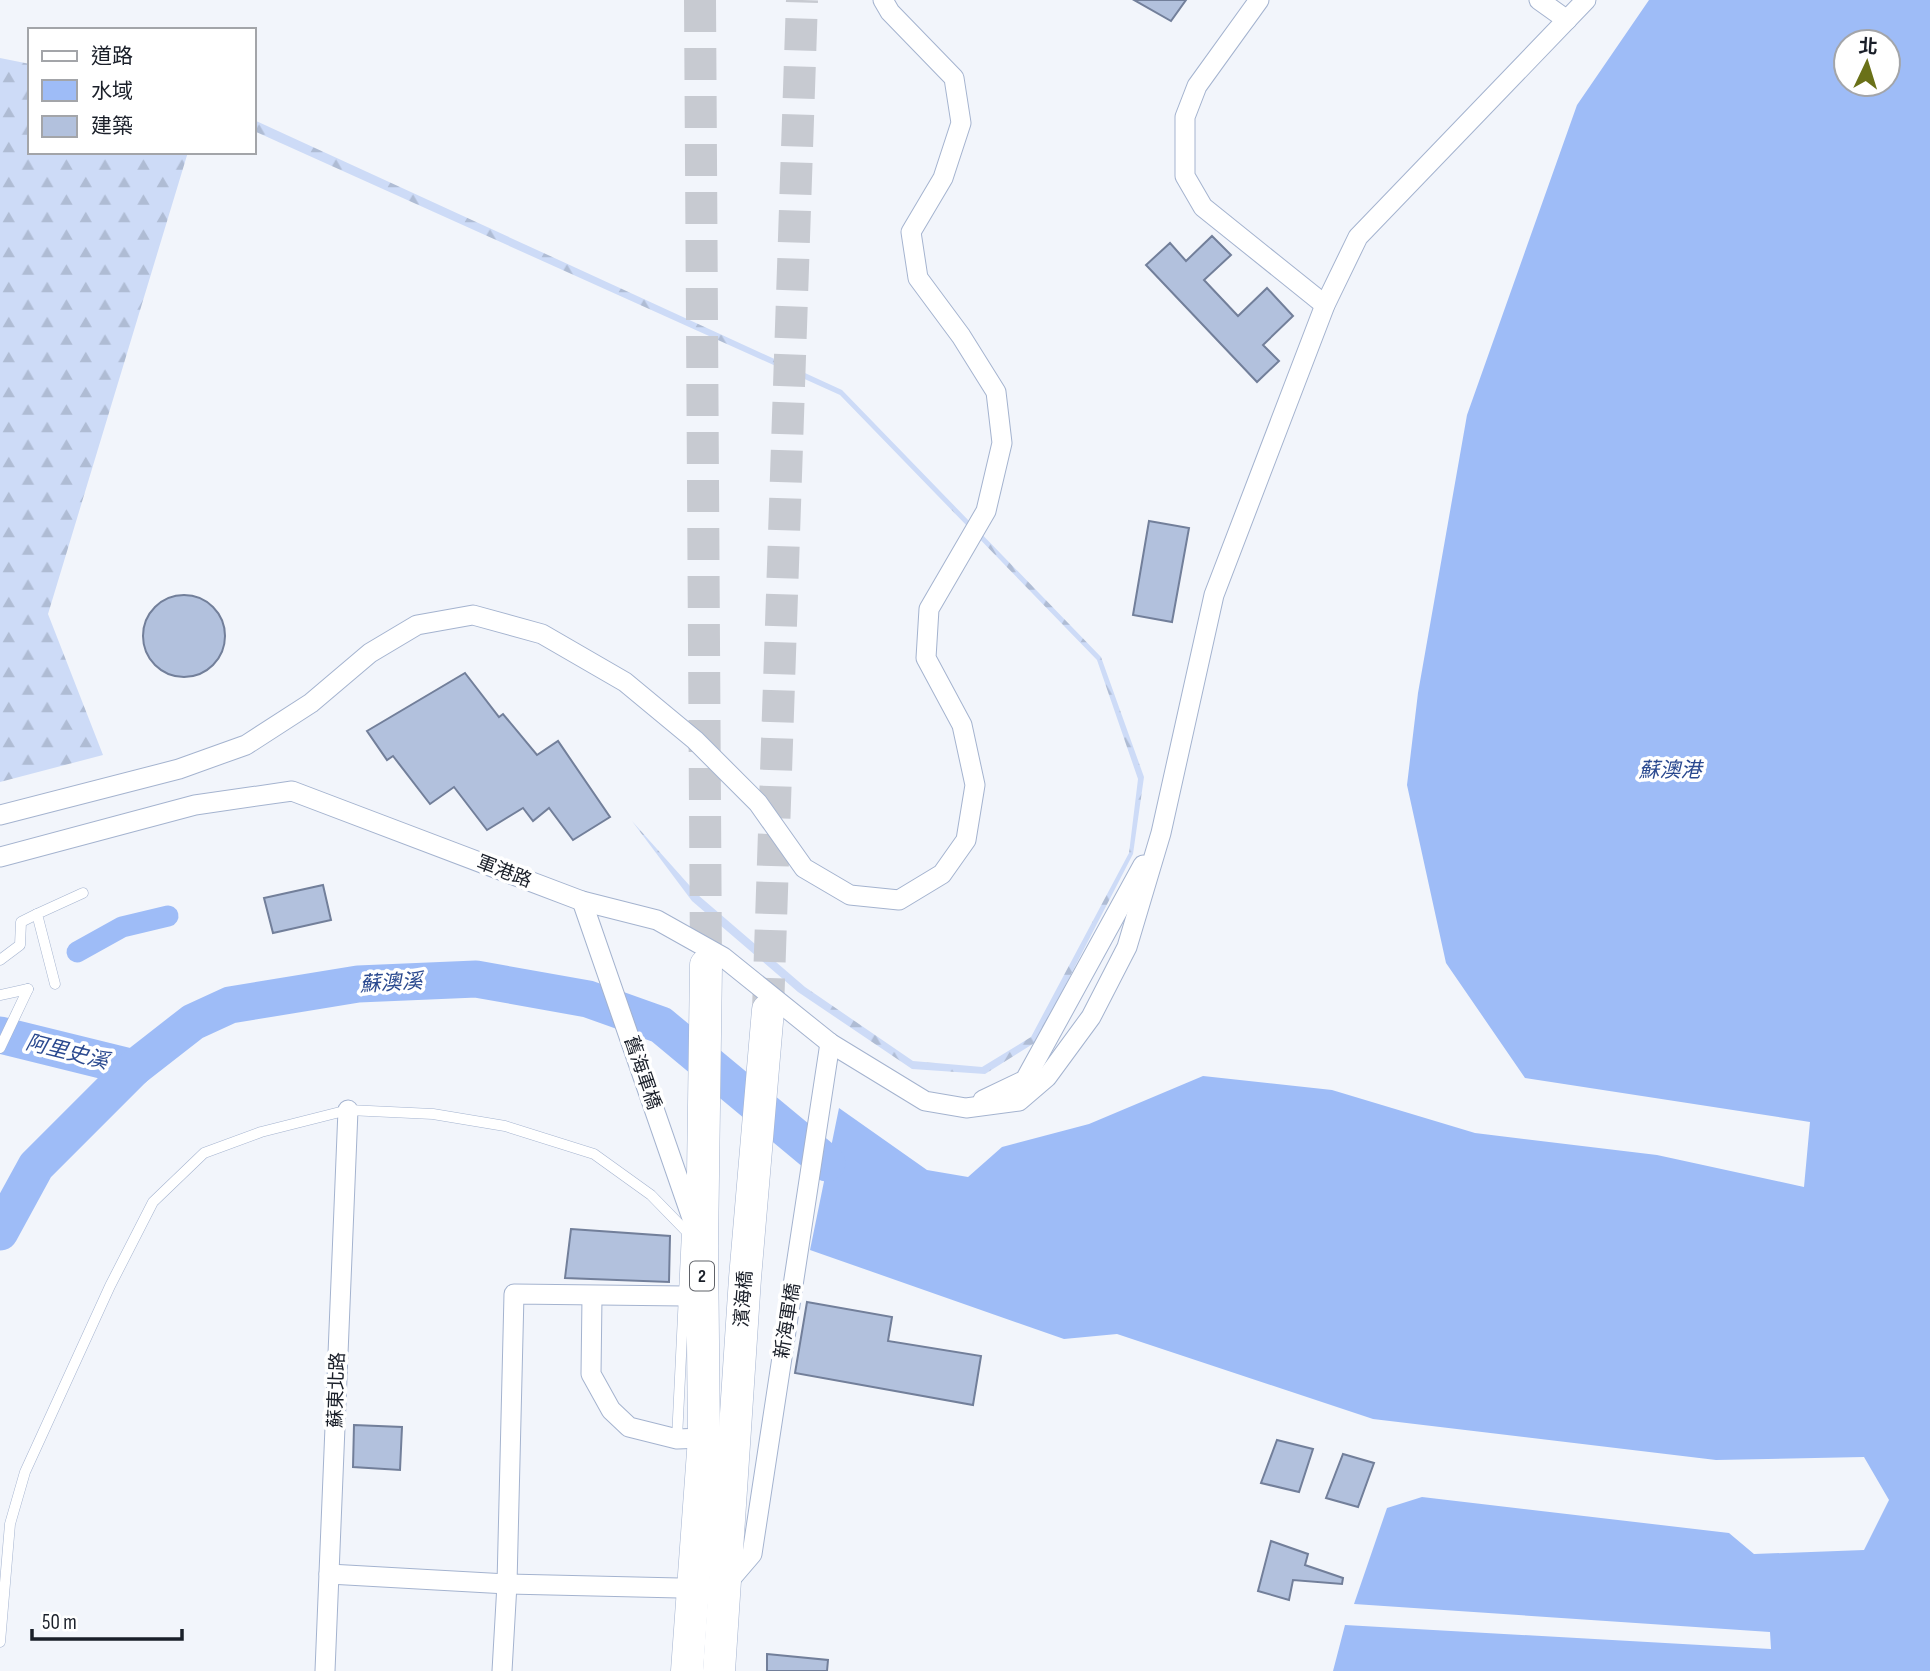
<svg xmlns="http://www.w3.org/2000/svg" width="1930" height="1671" font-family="'Sofia Sans Condensed','Noto Sans TC',sans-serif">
  <defs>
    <pattern id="forest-firs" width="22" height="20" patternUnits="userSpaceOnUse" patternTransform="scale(1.75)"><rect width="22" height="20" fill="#cddbf7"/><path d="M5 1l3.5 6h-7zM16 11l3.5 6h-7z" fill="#afbcd4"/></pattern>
  </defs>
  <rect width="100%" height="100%" fill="#f2f5fb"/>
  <g fill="url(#forest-firs)">
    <polygon points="0,58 30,64 30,152 188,152 48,614 103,755 0,782"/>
    <polygon points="254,120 842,390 1101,657 1144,777 1133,854 1036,1042 985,1074 912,1069 798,992 692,901 632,821 698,895 805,987 913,1061 982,1067 1031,1037 1129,853 1138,779 1097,660 840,395 254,131"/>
  </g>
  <path fill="#9ebcf7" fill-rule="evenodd" d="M1649,0h281v1671h-597l12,-46 426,24 -1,-17 -416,-28 33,-96 35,-11 307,36 25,21 110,-4 25,-50 -25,-43 -148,3 -343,-41 -256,-85 -53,5 -254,-89 29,-142 88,62 41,7 34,-30 87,-23 114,-48 129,14 143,43 182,22 147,32 6,-65 -285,-44 -79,-115 -39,-178 11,-92 49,-278 110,-310zM1846,42h42v42h-42z"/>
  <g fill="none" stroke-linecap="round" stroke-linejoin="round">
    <polyline stroke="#9ebcf7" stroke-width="21" points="77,952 122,927 168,916"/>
    <g stroke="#9ebcf7" stroke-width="37">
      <polyline points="0,1035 134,1068"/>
      <polyline points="0,1232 36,1166 134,1068 193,1022 230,1005 358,984 476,979 588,999 661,1025 827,1163"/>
    </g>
  </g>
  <g fill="#b2c1dd" stroke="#727f9a" stroke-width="2">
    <polygon points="1134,0 1186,0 1171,21"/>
    <polygon points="1212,236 1231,255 1204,280 1238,316 1267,288 1293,316 1263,345 1279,361 1257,382 1146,265 1170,243 1186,261"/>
    <polygon points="1149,521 1189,528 1172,622 1133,615"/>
    <circle cx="184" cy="636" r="41"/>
    <polygon points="465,673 499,717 503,714 537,755 558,741 610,817 573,840 549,808 533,821 523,808 487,830 454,787 430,804 393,756 387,760 367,731"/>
    <polygon points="323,885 331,920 273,933 264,898"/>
    <polygon points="571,1229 670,1236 669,1282 565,1278"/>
    <polygon points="807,1302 892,1317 888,1341 981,1356 973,1405 795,1373"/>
    <polygon points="354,1425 402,1427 400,1470 353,1467"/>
    <polygon points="1277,1440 1313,1449 1299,1492 1261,1483"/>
    <polygon points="1343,1454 1374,1463 1358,1507 1326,1498"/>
    <polygon points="1271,1541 1308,1554 1305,1565 1343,1578 1342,1584 1293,1580 1289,1600 1258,1591"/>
    <polygon points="767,1654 828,1660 827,1671 767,1671"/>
  </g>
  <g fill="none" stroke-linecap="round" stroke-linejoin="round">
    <g stroke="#c7cad1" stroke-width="32" stroke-dasharray="32 16" stroke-linecap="butt">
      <polyline points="700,0 706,965"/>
      <polyline points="768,1010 802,0"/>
    </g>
    <g stroke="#a4b3cf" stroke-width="11">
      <g id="lane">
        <polyline points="0,960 20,945 21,922 37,914"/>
        <polyline points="55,984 37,914 83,893"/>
        <polyline points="0,995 28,989"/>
        <polyline points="0,1048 28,989"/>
        <polyline points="0,1642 10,1524 25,1472 110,1286 153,1202 204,1153 261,1132 348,1110 433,1114 505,1126 594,1154 651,1195 687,1232 677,1439"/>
      </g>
    </g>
    <g stroke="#a4b3cf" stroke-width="21">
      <g id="street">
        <polyline points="1259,0 1197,86 1185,117 1185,176 1203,207 1325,305"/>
        <polyline points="1539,0 1567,20"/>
        <polyline points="0,815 179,769 246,745 311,703 370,653 417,625 473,615 542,634 625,682 695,740 758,803 804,868 850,895 899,900 942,874 966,840 975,785 962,725 926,658 929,609 986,511 1002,443 996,392 961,336 918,278 911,232 943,178 961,123 954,78 890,12 883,0"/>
        <polyline points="0,857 195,805 292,791 582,901 657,920 723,957 830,1043 925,1101 966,1108 1019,1101 1047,1077 1091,1017 1127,947 1161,833 1214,595 1325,305 1358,237 1586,0"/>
        <polyline points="582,901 695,1227"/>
        <polyline points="983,1100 1025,1080 1143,865"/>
        <polyline points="592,1297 591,1374 611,1410 629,1427 677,1439 704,1438"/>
        <polyline points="329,1574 507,1584 722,1589 752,1554 830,1043"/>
        <polyline points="325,1671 348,1110"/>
        <polyline points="502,1671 507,1584 514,1294 684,1296"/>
      </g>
    </g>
    <g stroke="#a4b3cf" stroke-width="33">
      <g id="primary">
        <polyline points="687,1671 704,1438 702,1246 706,965"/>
        <polyline points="719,1671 745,1278 768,1010"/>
      </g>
    </g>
    <use href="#lane" stroke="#fff" stroke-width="10"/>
    <use href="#street" stroke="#fff" stroke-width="19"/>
    <use href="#primary" stroke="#fff" stroke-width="32"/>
  </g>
  <g text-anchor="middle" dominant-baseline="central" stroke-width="7" stroke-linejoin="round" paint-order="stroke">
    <rect fill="#fff" stroke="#5f6269" stroke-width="2" x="690" y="1261.5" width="24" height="29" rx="5"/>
    <g font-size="18" font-weight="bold" fill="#1a1f29">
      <text x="702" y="1276">2</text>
    </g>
    <g font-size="19" fill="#1a1f29" stroke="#fff">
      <text transform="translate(504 872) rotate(21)">軍港路</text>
      <text transform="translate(642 1073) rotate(71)">舊海軍橋</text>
      <text transform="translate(744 1299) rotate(-86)">濱海橋</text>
      <text transform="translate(788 1321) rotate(-81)">新海軍橋</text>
      <text transform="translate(337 1390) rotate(-88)">蘇東北路</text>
    </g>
    <g font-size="21" font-style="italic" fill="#2a498f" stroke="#fff">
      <text x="1670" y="770">蘇澳港</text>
      <text transform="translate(391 983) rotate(-3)">蘇澳溪</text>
      <text transform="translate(67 1052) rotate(14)">阿里史溪</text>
    </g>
  </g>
  <rect x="28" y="28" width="228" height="126" fill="#ffffff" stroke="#a3a5a9" stroke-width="2"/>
  <rect x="42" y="51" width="35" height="10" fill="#ffffff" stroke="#a3a5a9" stroke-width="2"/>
  <text x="91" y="63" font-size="21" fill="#1a1f29">道路</text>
  <rect x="42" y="80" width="35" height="21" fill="#9ebcf7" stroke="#a3a5a9" stroke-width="2"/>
  <text x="91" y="98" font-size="21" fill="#1a1f29">水域</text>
  <rect x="42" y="116" width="35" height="21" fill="#b2c1dd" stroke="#a3a5a9" stroke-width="2"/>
  <text x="91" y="133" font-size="21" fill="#1a1f29">建築</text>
  <g transform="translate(1867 63) rotate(4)"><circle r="33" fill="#ffffff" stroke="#a3a5a9" stroke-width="2"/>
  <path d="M0-5L12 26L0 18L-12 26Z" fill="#6a7118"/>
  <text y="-10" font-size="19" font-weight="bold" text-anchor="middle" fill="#1a1f29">北</text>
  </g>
  <path d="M32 1629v10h150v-10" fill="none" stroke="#1a1f29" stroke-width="3.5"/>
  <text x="42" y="1629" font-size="21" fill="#1a1f29" stroke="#ffffff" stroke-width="5" paint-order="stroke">50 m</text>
</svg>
